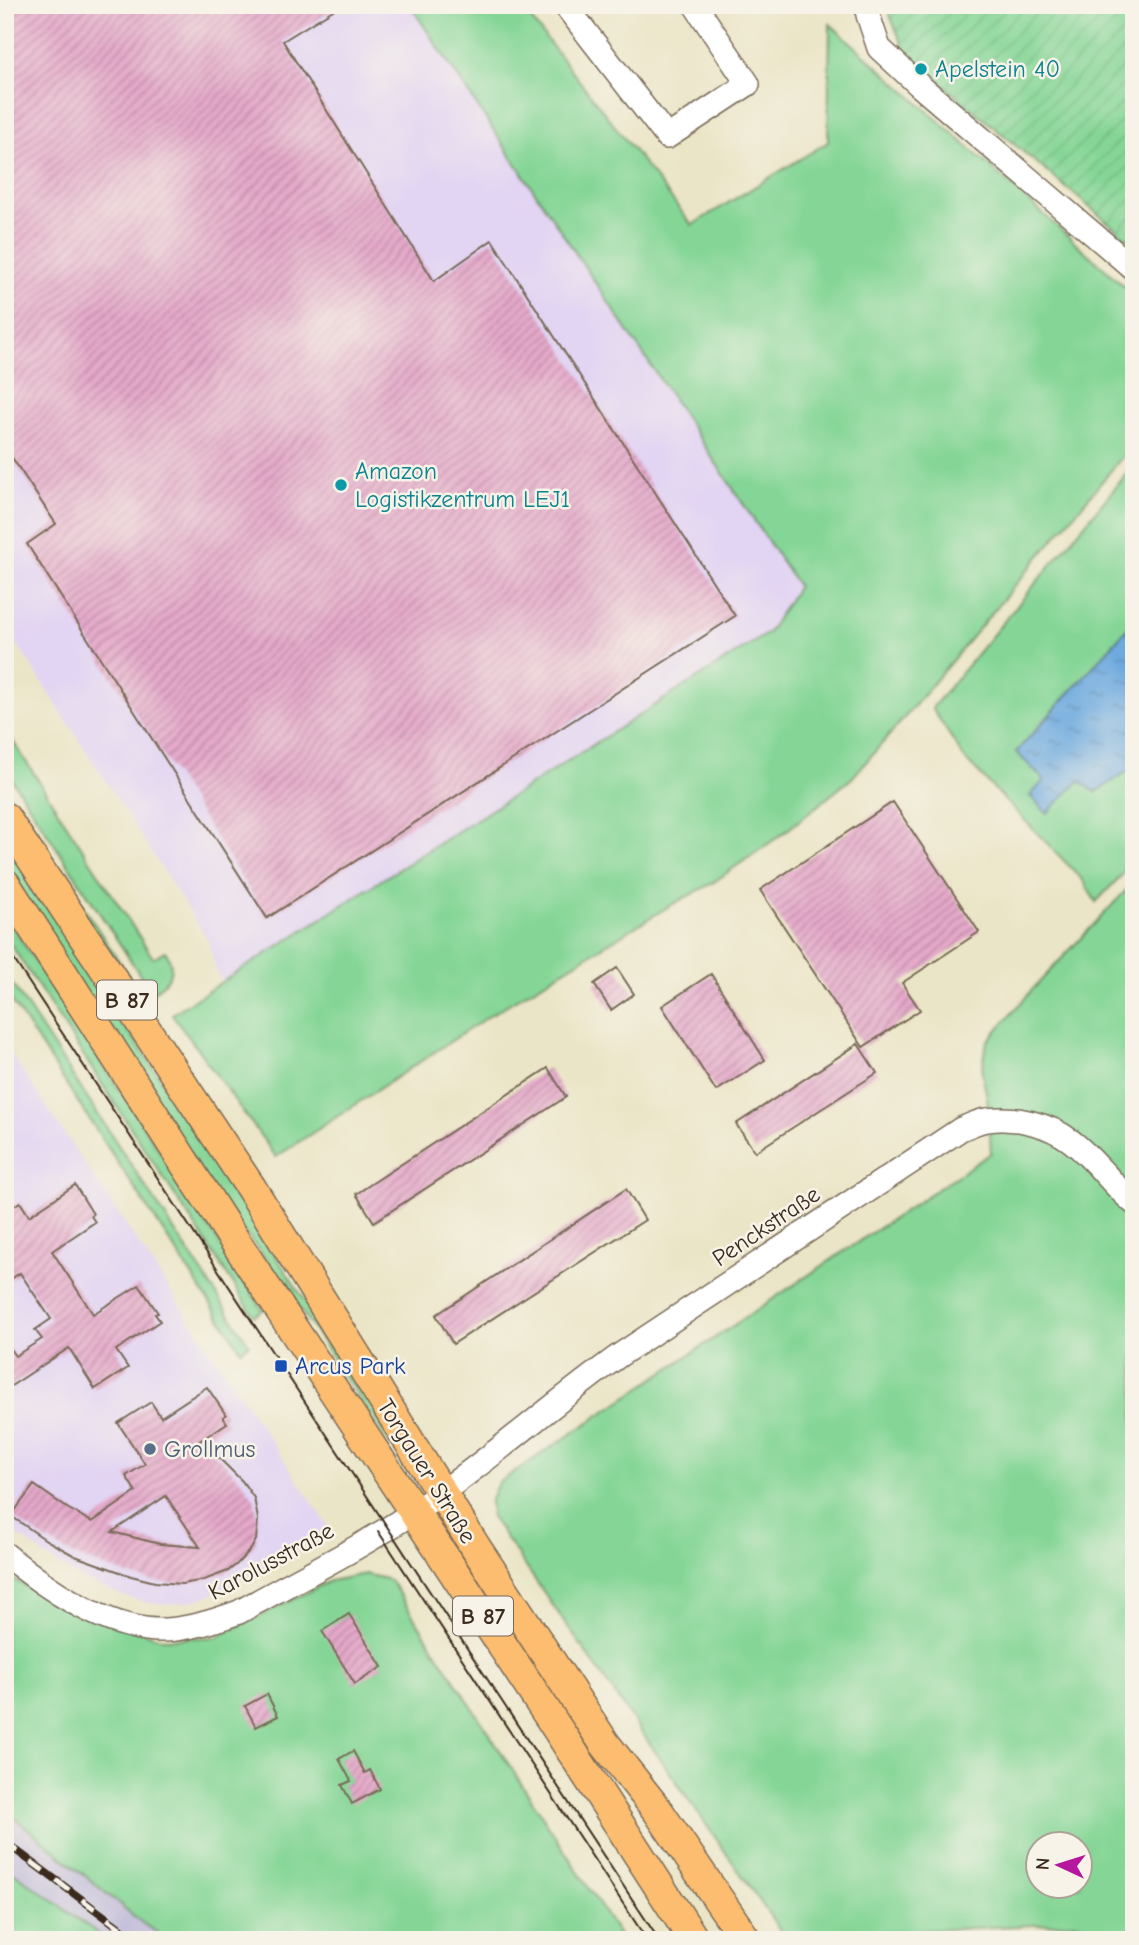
<svg xmlns="http://www.w3.org/2000/svg" width="1139" height="1945" font-family="'Comic Neue',sans-serif">
  <defs>
    <pattern id="garden-furrows" width="10" height="10" patternUnits="userSpaceOnUse" patternTransform="scale(1.75)"><rect width="10" height="10" fill="#85d696"/><path d="M-1 1l2-2M0 10L10 0M9 11l2-2" fill="none" stroke="#74b881"/></pattern>
    <pattern id="water-ripples" width="26" height="14" patternUnits="userSpaceOnUse" patternTransform="scale(1.75)"><rect width="26" height="14" fill="#6eaadf"/><path d="M2 4q2-2 4 0t4 0M15 11q2-2 4 0t4 0" fill="none" stroke="#5c8bb4"/></pattern>
    <pattern id="building-hatch" width="6" height="6" patternUnits="userSpaceOnUse" patternTransform="scale(1.75)"><rect width="6" height="6" fill="#e5a9ca"/><path d="M-1 1l2-2M0 6l6-6M5 7l2-2" fill="none" stroke="#bb8aa3"/></pattern>
  </defs>
  <rect width="100%" height="100%" fill="#f7f3e8"/>
  <filter id="ink" filterUnits="userSpaceOnUse"><feTurbulence type="fractalNoise" baseFrequency=".0143" numOctaves="2"/><feDisplacementMap in="SourceGraphic" scale="14" xChannelSelector="R" yChannelSelector="G"/><feConvolveMatrix kernelMatrix="1 2 1 2 8 2 1 2 1" color-interpolation-filters="sRGB"/></filter>
  <filter id="wash" filterUnits="userSpaceOnUse"><feTurbulence type="fractalNoise" baseFrequency=".00686" numOctaves="4" result="noise"/><feDisplacementMap in="SourceGraphic" scale="28" xChannelSelector="R" yChannelSelector="G"/><feGaussianBlur stdDeviation="1.57" result="paint"/><feColorMatrix in="noise" values="0 0 0 0 0 0 0 0 0 0 0 0 0 0 0 0 0 1.4 0 .05"/><feComposite in="paint" operator="in"/></filter>
  <g filter="url(#wash)">
    <rect width="100%" height="100%" fill="#ebe5c7"/>
    <g fill="#e2d4f3">
      <polygon points="5,5 410,5 798,586 768,633 223,983 217,974 208,940 5,625"/>
      <polygon points="5,1045 331,1530 222,1590 196,1600 171,1604 149,1603 123,1596 81,1578 48,1558 5,1525"/>
    </g>
    <polygon fill="#c5c0da" points="5,1810 145,1925 170,1940 107,1940 5,1866"/>
    <g fill="#85d696" stroke="#60805a" stroke-width="2" fill-rule="evenodd">
      <polygon points="410,5 520,5 692,225 828,142 830,24 1134,295 1134,443 905,717 852,778 785,832 711,884 671,905 489,1016 276,1157 172,1014 768,633 798,586"/>
      <polygon points="1134,465 1134,621 1017,752 1079,781 1096,792 1134,767 1134,862 1096,902 1082,879 965,759 932,708"/>
      <path d="M5,729l148,229 12,-7c13,18 3,31 -13,42l-147,-224z"/>
      <polygon points="5,788 139,992 127,989 5,803"/>
      <polygon points="5,841 397,1442 398,1446 393,1449 268,1261 224,1207 5,874"/>
      <path d="M1134,882v1048h-28l-29,-7 -292,14 -294,-420 -1,-16 8,-18 493,-330 -3,-50 -6,-31 5,-30 45,-52zM1038,1843h42v42h-42z"/>
      <polygon points="5,915 263,1310 254,1316 5,936"/>
      <polygon points="5,973 249,1344 241,1350 5,991"/>
      <polygon points="365,1574 390,1580 622,1940 170,1940 145,1925 5,1810 5,1575 64,1607 164,1639 217,1637 330,1581"/>
      <polygon points="5,1866 107,1940 15,1940 5,1936"/>
    </g>
    <polygon fill="url(#garden-furrows)" stroke="#60805a" stroke-width="2" points="891,5 1134,5 1134,244 907,55 888,11"/>
    <polygon fill="url(#water-ripples)" stroke="#546a7e" stroke-width="2" points="1134,621 1134,767 1096,792 1079,781 1047,813 1030,796 1044,780 1016,752"/>
    <g id="blocks">
      <g fill="url(#building-hatch)" fill-rule="evenodd">
        <polygon points="5,5 341,5 283,41 434,281 492,240 735,616 267,918 27,544 56,524 5,447"/>
        <polygon points="893,802 979,932 902,983 920,1010 863,1047 760,890"/>
        <polygon points="617,968 634,994 611,1010 594,984"/>
        <polygon points="711,974 765,1060 716,1091 662,1006"/>
        <polygon points="858,1044 877,1073 755,1152 736,1124"/>
        <polygon points="548,1068 566,1097 374,1222 356,1194"/>
        <polygon points="75,1185 93,1214 91,1216 95,1222 52,1251 93,1314 139,1285 158,1313 155,1314 160,1321 116,1350 128,1368 95,1389 69,1348 5,1390 5,1342 15,1356 42,1339 35,1330 51,1319 20,1273 5,1283 5,1212 20,1202 29,1216"/>
        <polygon points="626,1189 645,1220 453,1344 436,1315"/>
        <path d="M207,1387l19,28 -3,2 4,6 -29,19 23,18 21,21 12,17 4,21 -2,21 -5,9 -14,15 -9,7 -24,9 -22,4 -27,-2 -24,-6 -56,-20 -29,-16 -35,-24 23,-31 33,23 25,14 44,-30 -10,-16 19,-12 -27,-41 33,-21 10,15zM166,1496l34,51 -40,-3 -48,-12z"/>
        <polygon points="349,1614 382,1667 355,1684 322,1631"/>
        <polygon points="267,1694 278,1716 256,1727 245,1706"/>
        <polygon points="353,1751 365,1773 370,1770 380,1789 352,1804 342,1785 351,1781 339,1759"/>
      </g>
    </g>
  </g>
  <g filter="url(#ink)">
    <use href="#blocks" fill-opacity="0" stroke="#796b59" stroke-width="2"/>
    <g fill="none" stroke-linecap="round" stroke-linejoin="round">
      <g stroke="#796b59" stroke-width="26">
        <g id="minor">
          <polyline points="565,5 667,137 748,84 695,5"/>
          <polyline points="870,5 868,15 879,48 920,86 1134,269"/>
          <path d="M5,1554c41,34 104,78 160,76 25,-1 50,-9 74,-18 58,-33 120,-63 176,-101 72,-48 135,-106 205,-156l341,-226c8,-3 17,-8 26,-9 28,-4 62,4 84,21 23,17 40,43 63,62"/>
        </g>
      </g>
      <g stroke="#796b59" stroke-width="33">
        <g id="major">
          <polyline points="5,818 251,1188 474,1545 605,1744 658,1811 746,1940"/>
          <polyline points="5,884 231,1235 551,1719 694,1940"/>
        </g>
      </g>
      <use href="#minor" stroke="#fff" stroke-width="23"/>
      <use href="#major" stroke="#fcbd6f" stroke-width="30"/>
      <g stroke="#3b2a1e" stroke-width="2">
        <polyline points="5,946 659,1940"/>
        <polyline points="378,1531 647,1940"/>
      </g>
      <g stroke="#3b2a1e" stroke-width="8">
        <polyline id="rail" points="5,1842 136,1940"/>
      </g>
      <use href="#rail" stroke="#f7f3e8" stroke-width="5" stroke-dasharray="16" stroke-linecap="butt"/>
    </g>
  </g>
  <g fill="#0f9aa8" stroke="#f7f3e8" stroke-width="2.5">
    <circle cx="921" cy="69" r="7"/>
    <circle cx="341" cy="485" r="7"/>
  </g>
  <rect fill="#1a4fb4" stroke="#f7f3e8" stroke-width="2.5" x="274" y="1359" width="14" height="14" rx="3.5"/>
  <circle fill="#5c6f8a" stroke="#f7f3e8" stroke-width="2.5" cx="150" cy="1449" r="7"/>
  <g text-anchor="middle" dominant-baseline="central" stroke-width="5" stroke-linejoin="round" paint-order="stroke">
    <g fill="#f7f3e8" stroke="#73665b" stroke-width="2">
      <rect x="97" y="980.5" width="60" height="39" rx="5"/>
      <rect x="453" y="1596.5" width="60" height="39" rx="5"/>
    </g>
    <g font-size="23" font-weight="bold" fill="#3b2a1e">
      <text x="127" y="1000">B 87</text>
      <text x="483" y="1616">B 87</text>
    </g>
    <g font-size="24" fill="#0d838f" stroke="#f7f3e8" text-anchor="start">
      <text x="935" y="69">Apelstein 40</text>
      <text x="355" y="471">Amazon<tspan x="355" dy="28">Logistikzentrum LEJ1</tspan></text>
    </g>
    <g font-size="24" fill="#3b2a1e" stroke="#f7f3e8">
      <text transform="translate(766 1226) rotate(-34)">Penckstraße</text>
      <text transform="translate(427 1471) rotate(58)">Torgauer Straße</text>
      <text transform="translate(271 1561) rotate(-28)">Karolusstraße</text>
    </g>
    <g font-size="24" fill="#164399" stroke="#f7f3e8" text-anchor="start">
      <text x="295" y="1366">Arcus Park</text>
    </g>
    <g font-size="24" fill="#4e5e75" stroke="#f7f3e8" text-anchor="start">
      <text x="164" y="1449">Grollmus</text>
    </g>
  </g>
  <rect width="1139" height="1945" fill="none" stroke="#f7f3e8" stroke-width="28"/>
  <g transform="translate(1059 1865) rotate(274)"><circle r="33" fill="#f7f3e8" stroke="#aca397" stroke-width="2"/>
  <path d="M0-5L12 26L0 18L-12 26Z" fill="#b5179e"/>
  <text y="-10" font-size="19" font-weight="bold" text-anchor="middle" fill="#3b2a1e">N</text>
  </g>
</svg>
